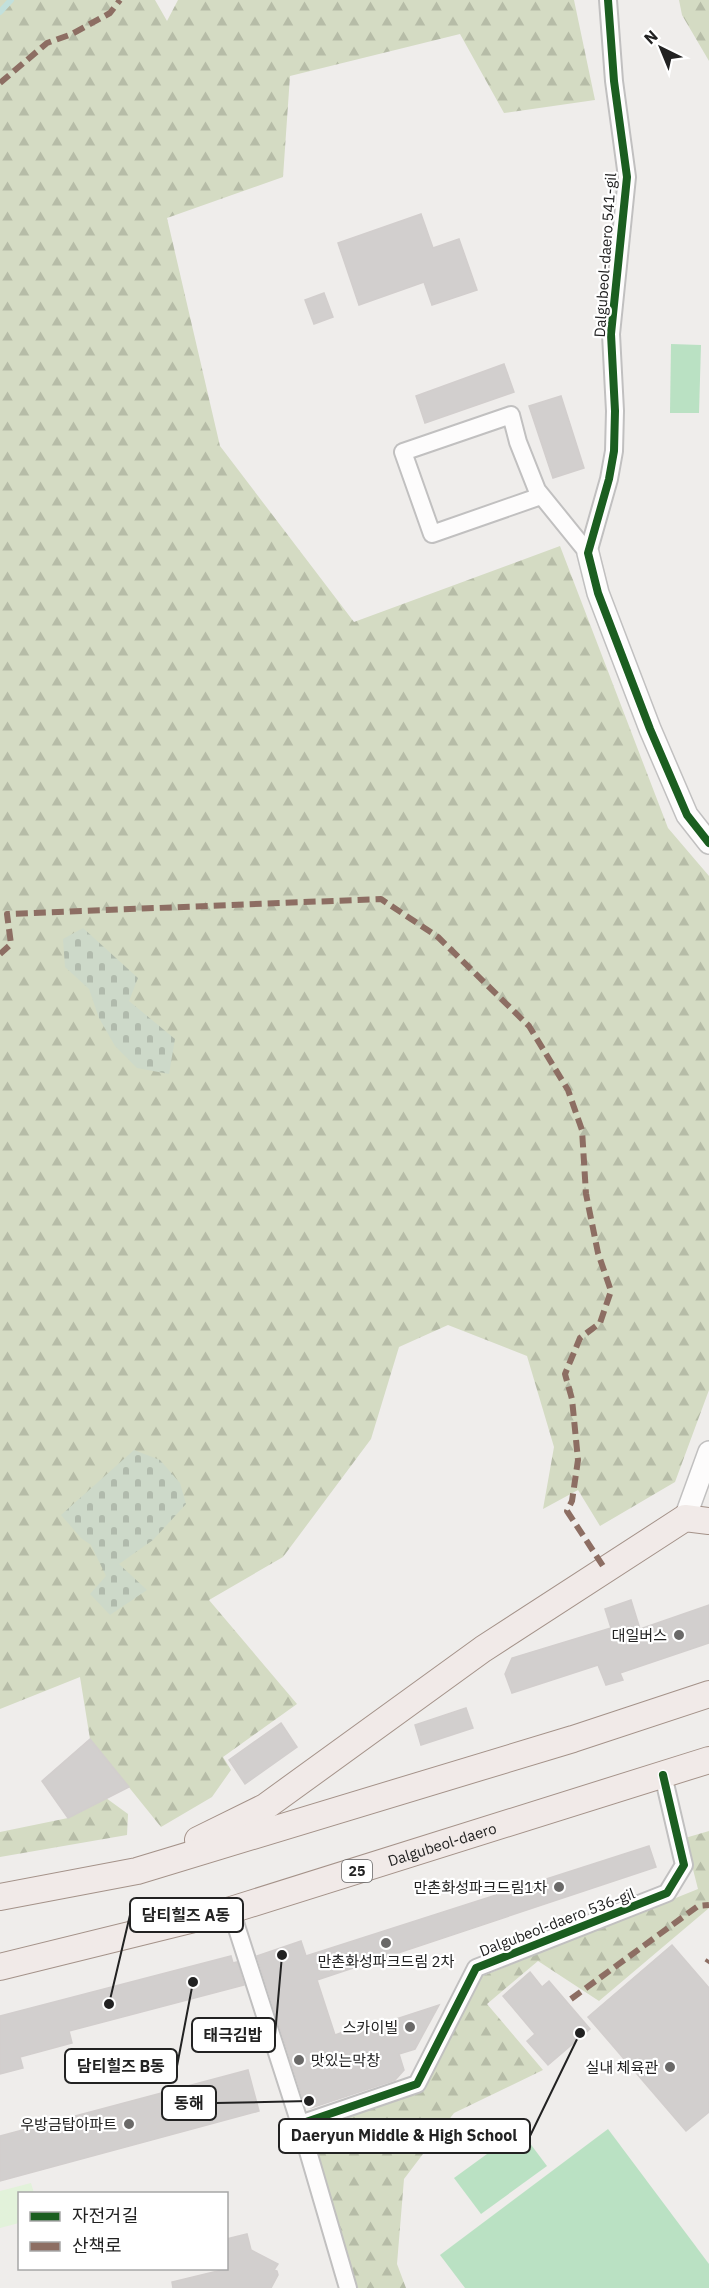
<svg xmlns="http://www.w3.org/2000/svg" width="709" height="2288" font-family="'IBM Plex Sans','Noto Sans KR',sans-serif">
  <defs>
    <pattern id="forest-firs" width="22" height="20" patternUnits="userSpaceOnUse" patternTransform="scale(1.5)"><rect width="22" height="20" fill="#d4dbc3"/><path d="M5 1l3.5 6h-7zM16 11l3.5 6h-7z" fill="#b6bca7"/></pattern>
    <pattern id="cemetery-stones" width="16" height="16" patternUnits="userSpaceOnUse" patternTransform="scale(1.5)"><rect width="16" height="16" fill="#cdd9c9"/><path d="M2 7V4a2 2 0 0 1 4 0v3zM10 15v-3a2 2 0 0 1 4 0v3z" fill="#b0baac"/></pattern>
  </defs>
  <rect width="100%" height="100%" fill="#efedeb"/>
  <g fill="url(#forest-firs)">
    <polygon points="0,0 155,0 167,21 178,0 574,0 595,100 504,113 460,34 290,76 283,177 167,218 220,446 354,622 560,546 668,828 709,876 709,1390 675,1482 600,1526 578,1490 543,1509 554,1447 527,1356 448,1325 399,1347 371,1439 283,1557 209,1600 297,1704 223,1757 231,1770 212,1797 161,1827 90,1739 80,1677 0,1709"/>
    <polygon points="679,0 709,0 709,61 682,15"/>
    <polygon points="106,1798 128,1814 127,1835 0,1857 0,1832 68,1818"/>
    <polygon points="709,1831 709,1908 599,2001 538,1961 487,2004 543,2070 454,2113 404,2179 397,2264 406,2288 356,2288 311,2137 322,2122 422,2089 480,1977 698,1889 685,1838"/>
  </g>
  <g fill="url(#cemetery-stones)">
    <polygon points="83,928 138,978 129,1001 175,1039 169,1074 137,1068 115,1046 99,1018 89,989 65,967 63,939"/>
    <polygon points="134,1450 160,1460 180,1483 186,1504 153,1540 119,1564 147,1590 110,1615 90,1594 106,1576 91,1545 81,1538 61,1515"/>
  </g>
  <polygon fill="#e2f2da" points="31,2183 34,2193 20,2194 19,2223 0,2228 0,2191"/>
  <g fill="#bae1c3">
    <polygon points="671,344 701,345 699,413 670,413"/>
    <polygon points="608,2129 709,2264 709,2288 465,2288 440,2255"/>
    <polygon points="520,2130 547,2166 481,2214 454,2178"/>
  </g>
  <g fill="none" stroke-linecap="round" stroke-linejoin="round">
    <polyline stroke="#c2e0dc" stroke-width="6" points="0,12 11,0"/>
  </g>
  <g fill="#d2cfce" stroke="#d2cecd" stroke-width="1.5">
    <polygon points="421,214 433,248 459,239 477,290 432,305 424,282 359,305 338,243"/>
    <polygon points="324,293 333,317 314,324 305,300"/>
    <polygon points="504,364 514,392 425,423 416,396"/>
    <polygon points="561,396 584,468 553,478 529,406"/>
    <polygon points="631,1600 640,1629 709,1605 709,1643 620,1673 623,1680 606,1685 598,1665 512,1693 505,1674 512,1658 611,1628 605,1609"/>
    <polygon points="466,1708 473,1728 421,1745 415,1725"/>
    <polygon points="281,1723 297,1747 245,1784 229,1760"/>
    <polygon points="90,1739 129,1787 68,1818 42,1781"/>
    <polygon points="649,1846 656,1867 317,1980 335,2035 346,2031 347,2035 439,2005 415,2049 399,2054 404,2070 395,2080 311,2108 305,2105 257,1956 301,1941 306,1956"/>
    <polygon points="672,1945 709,1988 709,2112 686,2131 588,2017"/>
    <polygon points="231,1956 233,1963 237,1962 244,1985 69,2031 72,2043 20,2057 23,2068 0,2074 0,2016"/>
    <polygon points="530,1972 542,1987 549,1981 590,2029 548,2065 527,2041 535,2034 503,1996"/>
    <polygon points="248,2070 259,2111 0,2181 0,2136"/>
    <polygon points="247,2234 251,2250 278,2264 274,2270 277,2271 278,2275 271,2288 173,2288 172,2282 226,2269 226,2239"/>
  </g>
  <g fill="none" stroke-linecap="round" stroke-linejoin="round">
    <g stroke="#c1c0c0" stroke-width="20">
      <g id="minor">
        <polyline points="541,496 432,534 403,452 511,415 518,442 537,490 588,553"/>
        <polyline points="588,553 609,479 614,451 615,411 611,334 627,177 614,81 608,0"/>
        <polyline points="231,1910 300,2124 348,2288"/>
        <polyline points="300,2124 417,2084 476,1968 667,1893 684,1865 663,1775"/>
      </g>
    </g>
    <g stroke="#c1c0c0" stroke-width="24">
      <g id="tertiary">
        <polyline points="588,553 598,593 650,729 687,815 709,843"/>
        <polyline points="685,1518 709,1452"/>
      </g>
    </g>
    <g stroke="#a49289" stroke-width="28">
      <g id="primary">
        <polyline points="198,1840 265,1807 483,1649 685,1518 709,1521"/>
        <polyline points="0,1897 137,1871 573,1739 709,1694"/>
        <path id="s1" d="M0,1967l231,-57 478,-150"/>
      </g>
    </g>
    <use href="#minor" stroke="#fdfcfc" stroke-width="16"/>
    <use href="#tertiary" stroke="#fdfcfc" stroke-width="21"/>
    <use href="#primary" stroke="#f1eae8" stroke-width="26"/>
    <g stroke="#8d6e63" stroke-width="6" stroke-dasharray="12 6" stroke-linecap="butt">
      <polyline points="0,83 47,43 72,34 110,13 120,0"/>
      <polyline points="0,954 11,944 7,914 381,899 438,937 529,1026 568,1090 582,1130 586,1194 598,1253 611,1291 600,1323 580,1338 565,1374 572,1399 578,1460 572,1501 567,1511 605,1569"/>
      <polyline points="707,1963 709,1960"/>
      <polyline points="571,1999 698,1906 709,1905"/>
    </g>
    <g stroke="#fff" stroke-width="11">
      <g id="cycleway">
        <polyline points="608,0 614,81 627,177 611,334 615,411 614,451 609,479 588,553 598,593 650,729 687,815 709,843"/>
        <polyline points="300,2124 417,2084 476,1968 667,1893 684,1865 663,1775"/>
      </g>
    </g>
    <use href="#cycleway" stroke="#1b5e20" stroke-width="8"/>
  </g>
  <g fill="#6a6968" stroke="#fff" stroke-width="2">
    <circle cx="679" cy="1635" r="6"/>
    <circle cx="559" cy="1887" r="6"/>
    <circle cx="386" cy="1943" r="6"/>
    <circle cx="410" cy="2027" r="6"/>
    <circle cx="299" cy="2060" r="6"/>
    <circle cx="670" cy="2067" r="6"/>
    <circle cx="129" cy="2124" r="6"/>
  </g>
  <g text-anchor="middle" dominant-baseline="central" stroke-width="4.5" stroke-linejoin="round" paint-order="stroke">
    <rect fill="#fff" stroke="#646464" stroke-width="1.5" x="342" y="1860" width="30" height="22" rx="4.5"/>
    <g font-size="14" font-weight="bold" fill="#222">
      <text x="357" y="1871">25</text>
    </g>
    <g font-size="15" fill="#222" stroke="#fff">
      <text transform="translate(605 255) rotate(-86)">Dalgubeol-daero 541-gil</text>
      <text stroke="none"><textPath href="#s1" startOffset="459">Dalgubeol-daero</textPath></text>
      <text transform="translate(557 1922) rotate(-21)">Dalgubeol-daero 536-gil</text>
    </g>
    <g font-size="15" fill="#222" stroke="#fff" text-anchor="end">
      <text x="667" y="1635">대일버스</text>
      <text x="547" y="1887">만촌화성파크드림1차</text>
      <text x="386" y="1961" text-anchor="middle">만촌화성파크드림 2차</text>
      <text x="398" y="2027">스카이빌</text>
      <text x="311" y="2060" text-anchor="start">맛있는막창</text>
      <text x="658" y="2067">실내 체육관</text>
      <text x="117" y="2124">우방금탑아파트</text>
    </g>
  </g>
  <path fill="none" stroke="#222" stroke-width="2" d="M109 2004L130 1915M282 1955L275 2035M193 1982L177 2066M309 2101L216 2103M580 2033L530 2136"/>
  <g fill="#222" stroke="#fff" stroke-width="2">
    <circle cx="109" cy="2004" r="6"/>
    <circle cx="282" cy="1955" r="6"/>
    <circle cx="193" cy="1982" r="6"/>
    <circle cx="309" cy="2101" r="6"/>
    <circle cx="580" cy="2033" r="6"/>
  </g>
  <g fill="#fff" stroke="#222" stroke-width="2">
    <rect x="130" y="1898" width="113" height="34" rx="6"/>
    <rect x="192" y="2018" width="83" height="34" rx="6"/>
    <rect x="65" y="2049" width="112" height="34" rx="6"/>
    <rect x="162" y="2086" width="54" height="34" rx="6"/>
    <rect x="279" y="2119" width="251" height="34" rx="6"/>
  </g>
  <g font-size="16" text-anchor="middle" font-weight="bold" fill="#222">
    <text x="186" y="1921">담티힐즈 A동</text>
    <text x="233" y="2041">태극김밥</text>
    <text x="121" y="2072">담티힐즈 B동</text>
    <text x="189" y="2109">동해</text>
    <text x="404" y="2141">Daeryun Middle &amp; High School</text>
  </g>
  <rect x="18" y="2192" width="210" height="78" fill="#ffffff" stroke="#a7a7a7" stroke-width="1.5"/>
  <rect x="30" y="2212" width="30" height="9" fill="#1b5e20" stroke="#a7a7a7" stroke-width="1.5"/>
  <text x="72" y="2222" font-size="18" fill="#222222">자전거길</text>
  <rect x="30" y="2242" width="30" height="9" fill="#8d6e63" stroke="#a7a7a7" stroke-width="1.5"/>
  <text x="72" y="2252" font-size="18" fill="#222222">산책로</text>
  <g transform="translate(661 48) rotate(317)" stroke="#ffffff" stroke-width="4.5" paint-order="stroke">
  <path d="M0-4.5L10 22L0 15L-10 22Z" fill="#222222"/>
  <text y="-9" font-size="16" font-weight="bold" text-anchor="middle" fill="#222222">N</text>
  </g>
</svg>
